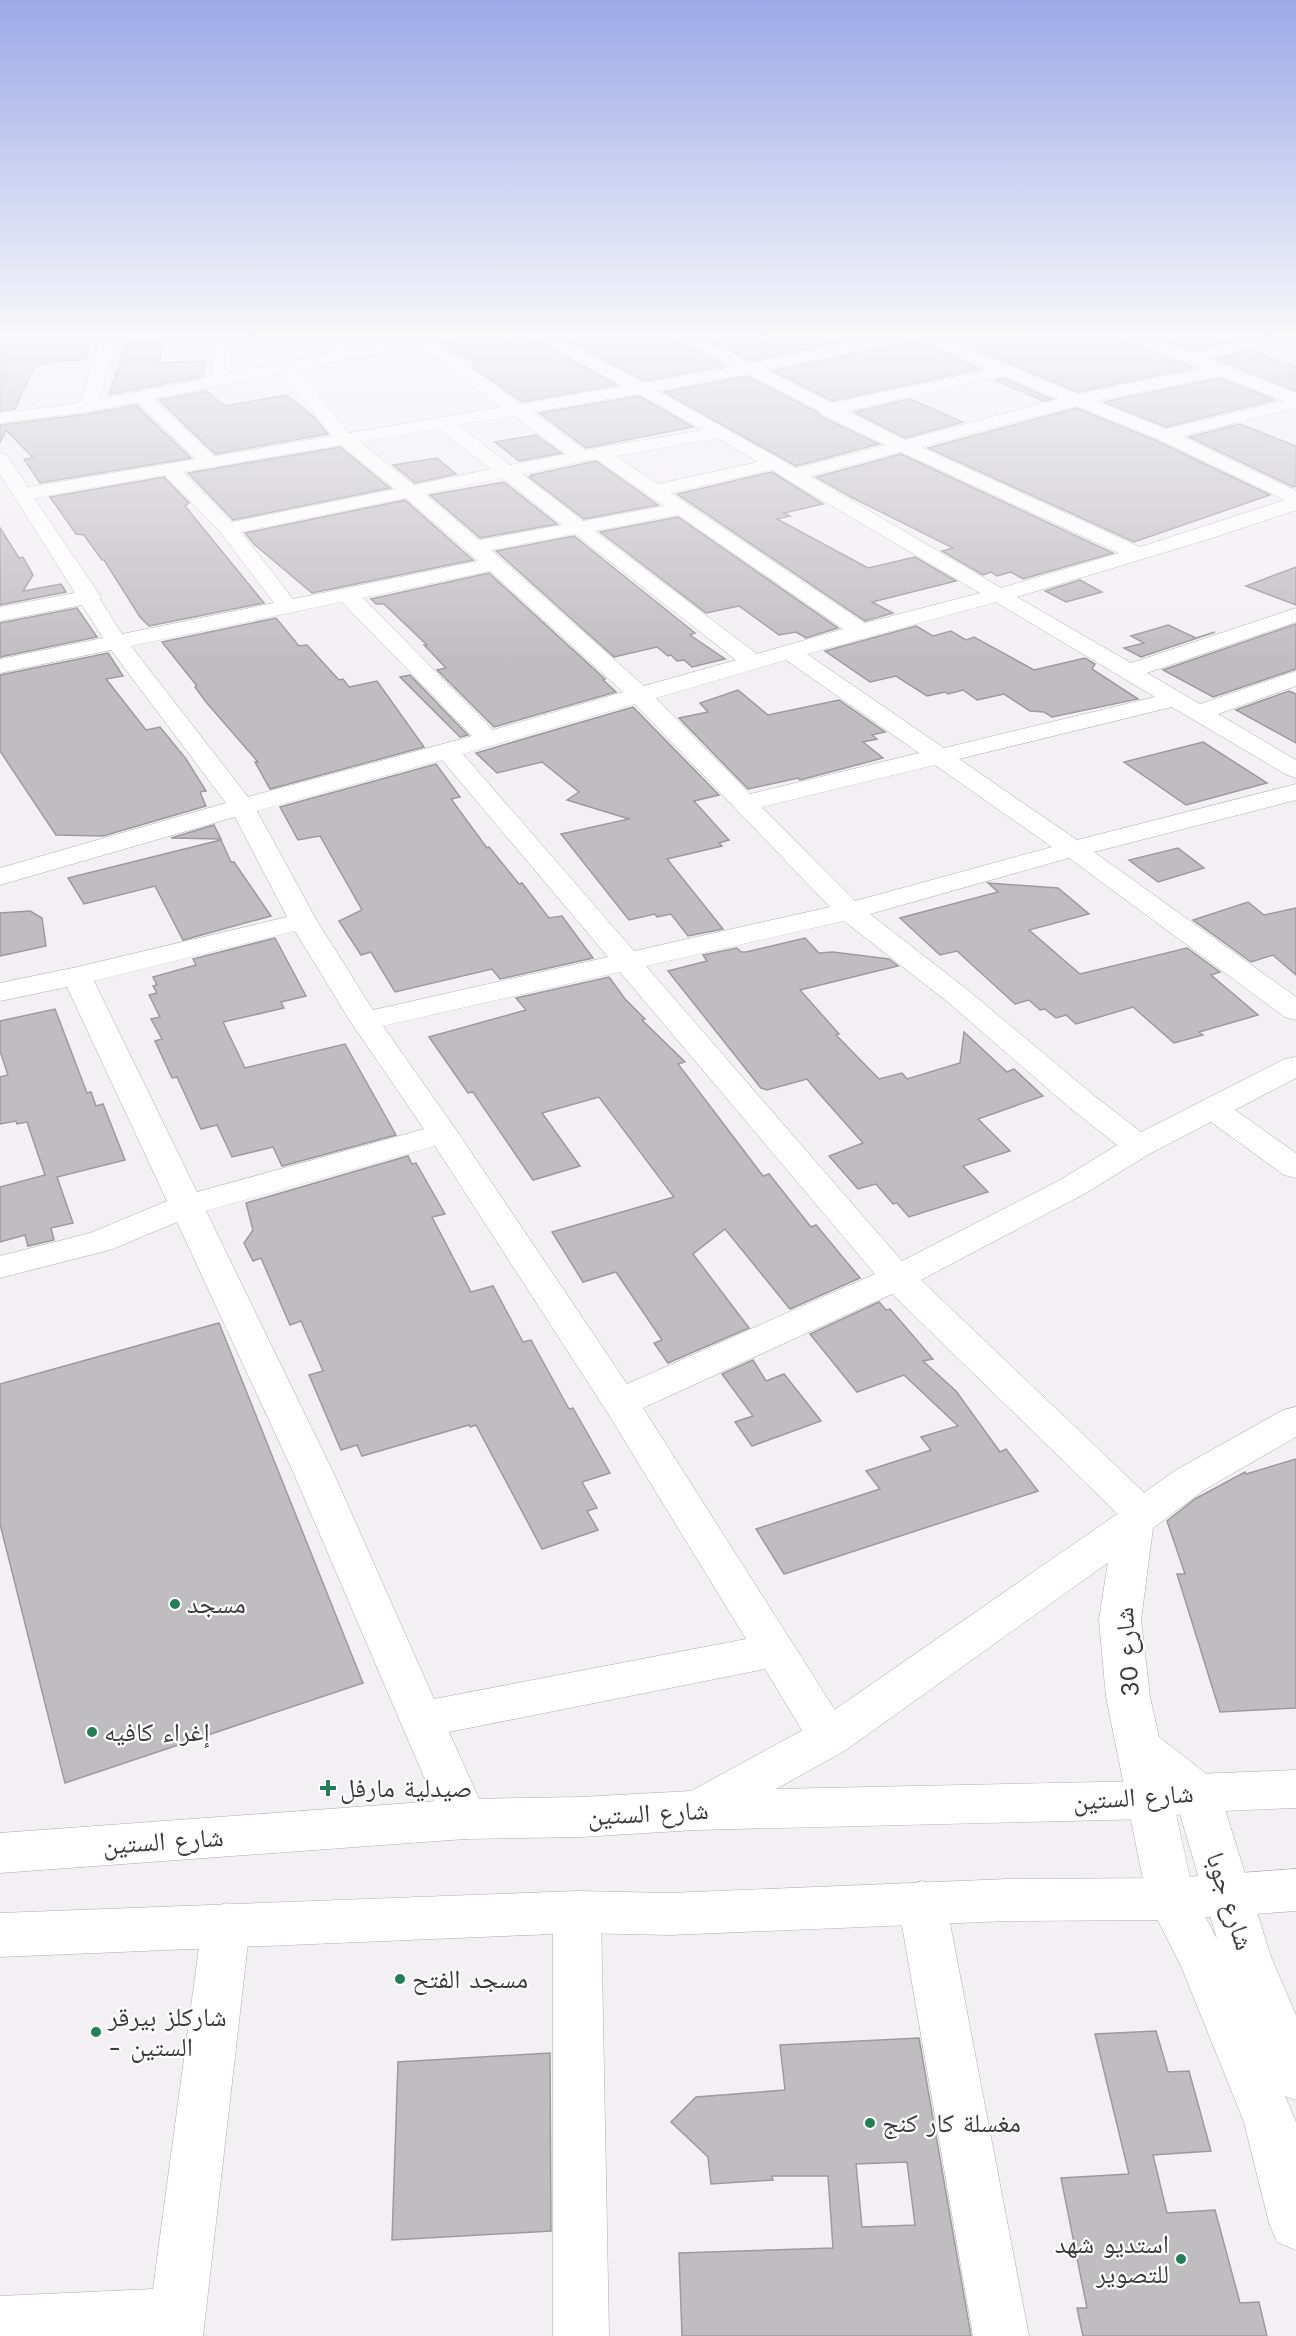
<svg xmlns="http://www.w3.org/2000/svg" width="1296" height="2336" font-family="'Work Sans','Noto Naskh Arabic',sans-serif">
  <rect width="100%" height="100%" fill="#f2f0f3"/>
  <g fill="#bfbdc0" stroke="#9c9a9e" stroke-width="1.5" fill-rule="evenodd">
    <polygon points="9,334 95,334 84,360 50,361 49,364 35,365 15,409 0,411 0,352"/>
    <polygon points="484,334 530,334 533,339 617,385 522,402 473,367 473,362 443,343"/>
    <polygon points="557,334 670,334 673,339 725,366 644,381"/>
    <polygon points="698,334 876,334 751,361"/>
    <polygon points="984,334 1117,334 1120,339 1194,368 1078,392 963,344 972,336"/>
    <polygon points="1148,334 1207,334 1228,342 1192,351"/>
    <polygon points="165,340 159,363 206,361 203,376 109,395 127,341"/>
    <polygon points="915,340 980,369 832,401 773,371"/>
    <polygon points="1251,350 1296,367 1296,391 1215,359"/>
    <polygon points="747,376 817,412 820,416 879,444 796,466 664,392"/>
    <polygon points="1003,378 1052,399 1043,401 995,380"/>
    <polygon points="1220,378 1275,400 1166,427 1104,402"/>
    <polygon points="206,391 225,406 286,395 313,416 328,434 215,454 159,400"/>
    <polygon points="639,396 693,427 586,448 539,413"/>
    <polygon points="910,399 963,422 905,438 854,412"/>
    <polygon points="136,405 191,458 40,483 24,459 33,458 6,430 0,443 0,425 88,414"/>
    <polygon points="1076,408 1157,441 1270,495 1134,542 928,448"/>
    <polygon points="1240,424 1296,446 1296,486 1293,487 1189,437"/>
    <polygon points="536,435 561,453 519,461 495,442"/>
    <polygon points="340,447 390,488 233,520 188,473"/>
    <polygon points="901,454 1113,553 1023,579 1011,572 997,576 991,572 983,575 942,551 953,548 851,497 816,477"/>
    <polygon points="437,458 456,474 415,483 393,465"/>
    <polygon points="596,461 658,505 584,519 529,477 533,476 531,475"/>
    <polygon points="772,472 823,504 784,513 790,516 777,519 868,568 915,557 956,581 872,602 893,613 865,621 677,494"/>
    <polygon points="164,477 189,503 185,506 264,603 149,626 140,617 104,560 102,560 84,535 76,534 50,497"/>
    <polygon points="504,482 557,524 480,538 430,495"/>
    <polygon points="405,500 473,560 312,593 254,544 245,533"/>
    <polygon points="678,517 838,628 806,638 796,632 779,635 739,606 706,613 600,532"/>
    <polygon points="0,528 19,558 23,557 33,575 23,591 61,584 66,592 0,605"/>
    <polygon points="574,536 695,633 690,635 725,659 692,667 684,660 677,661 671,655 668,656 657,647 614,657 496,551"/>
    <polygon points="1296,567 1296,605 1246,586"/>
    <polygon points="489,573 605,679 603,680 616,692 494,727 437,670 446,668 424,645 427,645 384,604 376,604 371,599"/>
    <polygon points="1080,580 1102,592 1066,602 1045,591"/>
    <polygon points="77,608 97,637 0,657 0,623"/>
    <polygon points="276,618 299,646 307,645 339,680 343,679 349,687 377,681 424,747 270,789 255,762 258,762 206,702 195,687 197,686 162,642"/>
    <polygon points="1296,624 1296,669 1213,697 1163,670"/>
    <polygon points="1168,625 1196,638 1215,632 1141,657 1124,648 1144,643 1131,636"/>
    <polygon points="916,626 933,636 951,631 966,640 974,637 1034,670 1085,658 1095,664 1092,669 1138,699 1052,717 1044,712 1030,711 1004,694 977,700 963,690 948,694 945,692 927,696 896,676 870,682 825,651"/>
    <polygon points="108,653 123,676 106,679 146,730 160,727 186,759 206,791 200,792 206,806 103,836 56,835 0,751 0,675"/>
    <polygon points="410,675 468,735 460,737 400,677"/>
    <polygon points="738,690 768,715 839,700 885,732 872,735 877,739 863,742 883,758 800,780 798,778 748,789 679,718 708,712 700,703"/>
    <polygon points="1289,691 1296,694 1296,743 1236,710"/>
    <polygon points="633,707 719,795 694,801 729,840 719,843 722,846 667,859 723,929 688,936 671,914 657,917 655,914 629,920 561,834 629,819 567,800 579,792 542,762 497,773 476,753"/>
    <polygon points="1203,742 1267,783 1186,805 1124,762"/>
    <polygon points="436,764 460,797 451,799 487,848 489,847 519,884 522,883 549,918 562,916 593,958 500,979 492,969 395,992 371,952 361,955 339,921 362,910 320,836 298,840 280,807"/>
    <polygon points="214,825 221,839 171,838"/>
    <polygon points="221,840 231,862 234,862 271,916 183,940 155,886 84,904 68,878"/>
    <polygon points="1178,848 1204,868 1158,882 1129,860"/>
    <polygon points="988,883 1058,888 1089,914 1029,930 1080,974 1187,948 1220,972 1211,975 1258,1015 1199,1032 1203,1035 1174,1043 1133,1007 1076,1024 1066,1015 1056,1018 1045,1009 1040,1010 1029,1000 1015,1004 957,951 940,955 900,918 998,892"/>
    <polygon points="1248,902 1264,915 1296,908 1296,975 1273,955 1251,962 1193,920"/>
    <polygon points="30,911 42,918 46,946 0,956 0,913"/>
    <polygon points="275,938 306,996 281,1002 284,1008 223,1022 245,1068 345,1044 396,1135 282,1166 273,1147 232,1157 217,1125 201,1129 177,1077 172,1078 155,1041 162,1039 151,1019 160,1017 149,995 157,993 153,986 157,985 153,977 196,965 193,959"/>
    <polygon points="805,938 819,953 833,952 889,959 898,966 800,990 839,1034 836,1035 879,1079 902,1073 907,1079 960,1063 964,1032 1007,1072 1014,1069 1043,1096 978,1119 1010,1151 963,1166 988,1192 909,1217 897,1203 893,1204 876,1184 858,1189 829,1156 863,1143 816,1090 807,1079 767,1090 761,1088 668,971 707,961 703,955 737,948 741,952 746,952"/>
    <polygon points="609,977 625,999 645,1019 642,1020 685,1062 678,1064 763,1176 769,1174 811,1227 816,1225 860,1278 790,1309 725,1229 693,1254 749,1328 668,1363 654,1343 662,1340 616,1272 583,1282 552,1232 674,1197 599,1097 542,1113 580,1166 533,1180 473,1092 468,1093 429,1037 526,1010 516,998"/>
    <polygon points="55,1009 87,1093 91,1092 96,1106 103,1104 125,1160 57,1177 73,1223 51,1228 54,1240 28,1246 25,1235 0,1242 0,1187 45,1175 27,1122 17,1124 16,1121 0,1124 0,1077 8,1075 0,1051 0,1021"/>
    <polygon points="408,1156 412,1164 416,1163 445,1214 432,1217 471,1292 493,1286 523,1342 531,1340 569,1409 573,1408 610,1473 582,1482 597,1508 587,1511 598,1530 542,1549 476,1425 470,1427 469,1425 362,1456 357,1445 341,1450 309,1375 323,1371 301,1321 290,1325 261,1258 253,1261 244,1243 253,1230 246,1203"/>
    <polygon points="879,1302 886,1310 890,1309 933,1359 923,1361 956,1391 1000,1452 1006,1449 1038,1491 784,1574 756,1529 880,1489 866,1471 931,1450 921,1437 958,1426 904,1375 857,1392 810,1334"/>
    <polygon points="219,1323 363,1683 65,1783 0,1524 0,1384"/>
    <polygon points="753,1360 766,1381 784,1374 821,1421 752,1446 735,1422 753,1416 722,1374"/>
    <polygon points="1296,1459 1296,1708 1220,1712 1177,1574 1185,1574 1167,1521 1195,1499 1245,1472 1246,1474"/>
    <polygon points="1156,2031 1168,2072 1189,2071 1211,2151 1153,2155 1167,2213 1215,2210 1240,2303 1259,2302 1267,2336 1083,2336 1077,2308 1087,2308 1061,2178 1129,2174 1095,2034"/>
    <path d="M919,2038l52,298h-289l-3,-83 154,-5 -5,-72h-56l1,4 -62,4 -3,-27 -37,-35 25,-25 89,-7 -5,-45zM907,2162l8,63 -53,2 -6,-63z"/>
    <polygon points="550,2053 551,2231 392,2240 398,2062"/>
  </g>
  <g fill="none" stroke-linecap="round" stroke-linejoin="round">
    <g stroke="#adabaf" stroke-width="1">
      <g id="minor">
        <polygon points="102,334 118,334 97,407 94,411 82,411 79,407"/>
        <polygon points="216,334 232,334 229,379 226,383 214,383 211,379"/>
        <polygon points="334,334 350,334 348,356 346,360 334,360 332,356"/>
        <path d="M532,334h20l92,49 88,-16 -58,-30 -2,-3h21l58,29 136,-29h47l144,60 124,-25 -81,-32 -2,-3h23l50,19 75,-19h28l-2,3 -85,22 88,34v15l-114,28 114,55v19l-87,29 -192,58 114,66 165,-55v14l-149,51 53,31 96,-33v15l-78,28 78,46v18l-9,-3 -115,-68 -213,52 118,81 219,-56v16l-202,52 202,145v23l-11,-3 -216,-159 -199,56 99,77 123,103 49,38 144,-73 11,-2v21l-61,32 61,43v25l-12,-3 -73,-53 -60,31 -67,41 -163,86 235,224 6,10 -6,10 -14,5 -14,-5 -236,-230 -249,114 209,329 -6,13 -16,5 -16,-5 -49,-81 -316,63 39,87 -7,14 -16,6 -16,-6 -7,-14 -148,-345 -117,-252 -64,27 -113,29v-22l90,-23 77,-32 -100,-214 -67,14v-18l77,-16 210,-50 -52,-100 -235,68v-17l226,-65 -115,-153 -111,23v-14l103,-21 -21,-33 -82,16v-14l75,-14 -75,-119v-21l7,2 21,32 168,-28 -61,-59 -3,-4 3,-4h12l67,64 118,-20 -54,-68 3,-4h12l56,69 153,-26 -87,-63 -2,-4 8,-5 6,1 94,68 103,-18 -90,-49zM915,338l72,32 -155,33 -66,-33zM747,374l71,36 3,4 65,31 -90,23 -138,-77zM1003,376l56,23 -154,41 -58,-29zM1220,376l64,25 -118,28 -70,-28zM639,394l64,36 -118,20 -52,-38zM1076,406l82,33 127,61 -145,47 -219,-100zM514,416l52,38 -56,11 -52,-40zM439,429l52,40 -77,16 -54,-43zM718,438l40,24 -100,22 -42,-28zM341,445l54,44 -163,33 -49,-50zM901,452l218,101 -118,35 -191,-112zM596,459l68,47 -81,15 -61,-47zM772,470l14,9 194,114 -115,30 -194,-130zM165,475l56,58 53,70 -152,31 -22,-35 1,-2 -67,-99zM503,478l59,47 -83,15 -54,-46zM406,498l72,63 -185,38 -52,-67zM678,515l165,114 -86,25 -162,-123zM575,534l161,126 -92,26 -153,-136zM490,571l133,121 -130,38 -130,-132zM342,602l130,134 -224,61 -117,-151zM996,602l159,95 -211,51 -137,-94zM786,660l133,93 -169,41 -94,-96zM635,704l195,203 -196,44 -171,-197zM442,760l166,197 -235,53 -56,-89 -60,-110zM935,765l117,82 -197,54 -93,-94zM844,921l105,82 121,105 47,37 -57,35 -158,81 -256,-295zM295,931l55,90 74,108 -227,63 -103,-211zM620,972l255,302 -248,110 -168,-250 -76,-108zM435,1146l172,266 139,227 -312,60 -100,-225 -128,-263z"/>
        <polygon points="922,1881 939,1887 946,1902 1029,2336 973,2336 898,1902 905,1887"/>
        <polygon points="577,1891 594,1897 601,1912 609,2336 553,2336 553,1912 560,1897"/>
        <polygon points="226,1903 243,1910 250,1925 203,2336 0,2336 0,2296 153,2289 202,1925 209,1910"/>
      </g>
    </g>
    <g stroke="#adabaf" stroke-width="1">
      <g id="tertiary">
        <polygon points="425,334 458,334 450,339 88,412 0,423 0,413 88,402"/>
        <path d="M1296,1407v30l-92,53 -51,38 -12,92 9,77 9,40 54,42 7,14 51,164 25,58v85l-11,-4 11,26v128l-19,-8 -8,-19 -25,-101 -63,-156 -34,-67 -41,-202 -7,-77 15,-97 6,-11 8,-8 48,-34 107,-60zM1173,1800l4,4 40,135 -23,-43z"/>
      </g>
    </g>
    <g stroke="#adabaf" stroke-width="1">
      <g id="secondary">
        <polygon points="1134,1508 1148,1512 1154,1523 1148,1534 846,1750 776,1789 1148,1781 1197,1774 1296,1770 1296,1808 1197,1812 1148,1819 696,1830 580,1837 465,1839 0,1873 0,1833 465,1799 580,1797 691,1791 814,1724 1120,1512"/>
        <polygon points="1296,1869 1296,1911 1171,1920 1008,1921 670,1935 577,1933 0,1957 0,1913 577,1891 670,1893 1008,1879 1171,1878"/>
      </g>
    </g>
    <use href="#minor" fill="#fff" fill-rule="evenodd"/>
    <use href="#tertiary" fill="#fff" fill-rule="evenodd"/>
    <use href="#secondary" fill="#fff" fill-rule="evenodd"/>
  </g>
  <linearGradient id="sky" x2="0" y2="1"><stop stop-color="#9ba9e7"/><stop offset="0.51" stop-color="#f9f8fa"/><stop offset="1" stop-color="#f9f8fa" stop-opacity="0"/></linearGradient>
  <rect width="1296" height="661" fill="url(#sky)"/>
  <g fill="#228057" stroke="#fff" stroke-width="2">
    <circle cx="175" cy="1604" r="6"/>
    <circle cx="92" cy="1732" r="6"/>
    <path d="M325 1779h6v6h6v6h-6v6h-6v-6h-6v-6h6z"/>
    <circle cx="400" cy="1979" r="6"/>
    <circle cx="96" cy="2032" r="6"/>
    <circle cx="870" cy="2123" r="6"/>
    <circle cx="1181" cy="2259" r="6"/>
  </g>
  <g text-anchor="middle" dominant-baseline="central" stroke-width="4.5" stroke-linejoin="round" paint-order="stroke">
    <g font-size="26" fill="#3c3b3c" stroke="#fff" text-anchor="start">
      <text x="187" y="1604">مسجد</text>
      <text x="104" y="1732">إغراء كافيه</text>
      <text x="340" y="1788">صيدلية مارفل</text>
      <text x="412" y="1979">مسجد الفتح</text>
      <text x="108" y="2017">شاركلز بيرقر<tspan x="108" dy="30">- الستين</tspan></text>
      <text x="882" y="2123">مغسلة كار كنج</text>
      <text x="1169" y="2244" text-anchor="end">استديو شهد<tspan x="1169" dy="30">للتصوير</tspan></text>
    </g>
    <g font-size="26" fill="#3c3b3c" stroke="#fff">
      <text transform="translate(1127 1652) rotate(-94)">شارع 30</text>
      <text transform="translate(1133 1797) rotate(-4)">شارع الستين</text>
      <text transform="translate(648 1813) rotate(-3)">شارع الستين</text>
      <text transform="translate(163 1841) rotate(-4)">شارع الستين</text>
      <text transform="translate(1230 1901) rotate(72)">شارع جوبا</text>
    </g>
  </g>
</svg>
